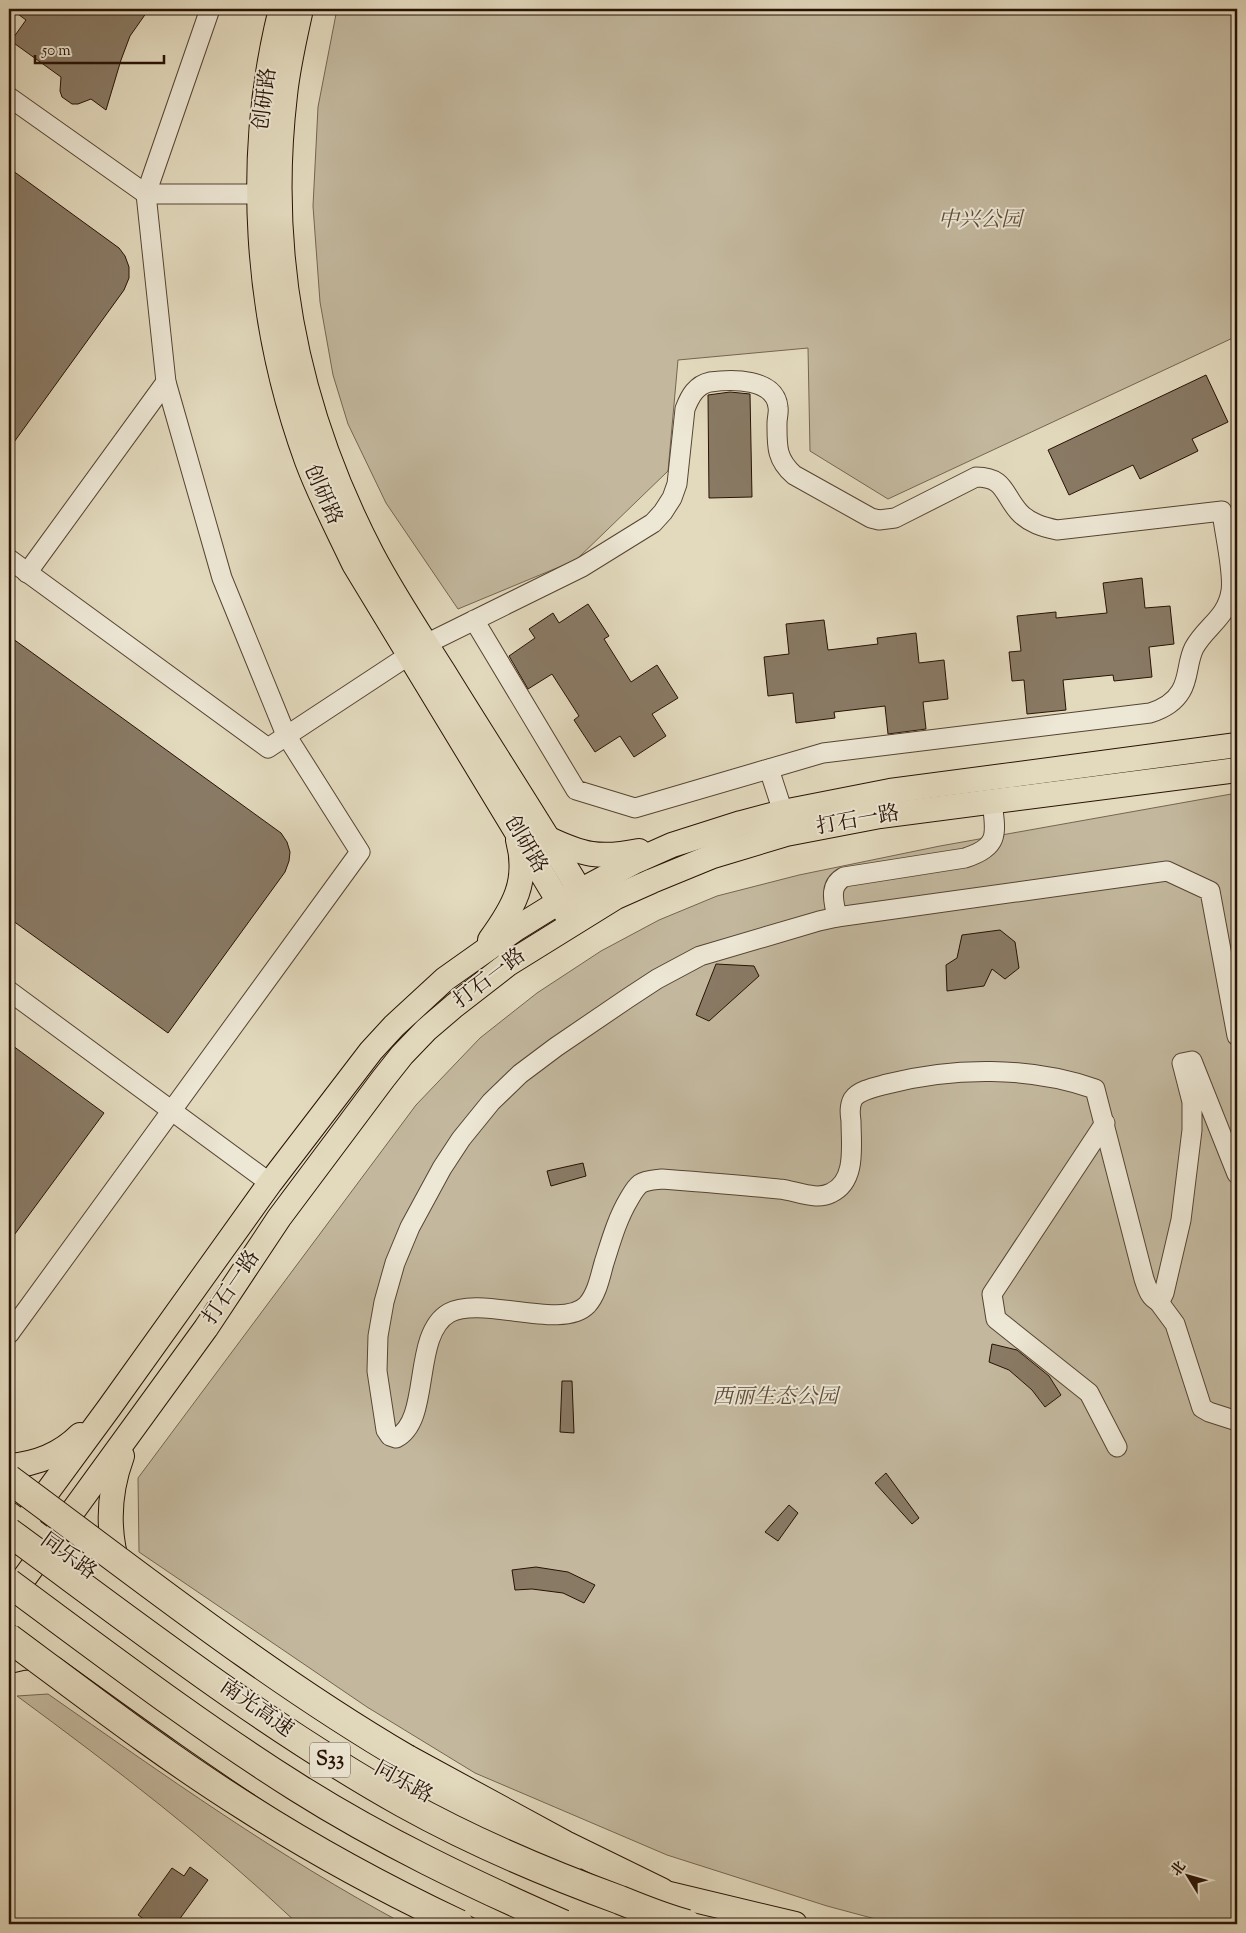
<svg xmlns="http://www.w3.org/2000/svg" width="1246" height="1933" font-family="'Sorts Mill Goudy','Noto Serif SC',serif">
  <rect width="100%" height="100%" fill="#e3dabe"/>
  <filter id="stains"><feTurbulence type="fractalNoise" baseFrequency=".004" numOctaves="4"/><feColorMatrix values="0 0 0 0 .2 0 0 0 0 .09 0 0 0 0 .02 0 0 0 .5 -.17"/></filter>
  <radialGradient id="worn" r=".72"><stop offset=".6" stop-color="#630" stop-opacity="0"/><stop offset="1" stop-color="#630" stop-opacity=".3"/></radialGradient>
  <g fill="#c3b89e" stroke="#756551">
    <polygon points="337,9 1237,9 1237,336 888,499 810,451 808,348 678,360 668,471 576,560 458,609 386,503 348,424 333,375 320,302 313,206 318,107"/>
    <polygon points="1237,793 1237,1924 894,1924 827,1906 667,1855 475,1773 367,1707 139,1552 138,1478 416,1105 480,1038 537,993 601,951 659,920 717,896 799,875 940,846"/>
    <path d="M48,1694c116,81 231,163 356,230h-106c-88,-83 -183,-156 -281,-228z"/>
  </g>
  <g fill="#897a65" stroke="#271204">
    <polygon points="11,9 149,9 130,36 121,60 106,110 91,99 78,104 72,104 62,97 60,91 61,77 11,41 26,20"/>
    <polygon points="9,168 119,248 125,256 129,267 129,278 124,290 9,449"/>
    <polygon points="1206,375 1228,422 1192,439 1198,451 1140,479 1133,465 1069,495 1048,450"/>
    <polygon points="730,392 750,394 752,497 709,498 708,395"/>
    <polygon points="1142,578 1145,608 1170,606 1174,644 1149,647 1152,677 1114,681 1113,675 1063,680 1066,710 1027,714 1024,680 1012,681 1009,652 1021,651 1017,616 1056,612 1056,618 1107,613 1103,583"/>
    <polygon points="588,604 609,636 604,639 631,682 657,665 678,698 652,714 666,736 634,757 620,736 595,752 574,720 579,716 552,674 528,689 509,656 535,638 529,629 553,613 559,623"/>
    <polygon points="824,620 828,650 878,644 877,638 916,633 919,663 944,660 948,699 923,702 926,729 888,734 885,706 834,712 835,718 796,723 793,693 768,696 764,657 789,654 786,624"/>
    <polygon points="9,636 281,833 287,842 290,852 289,861 285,872 168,1033 9,918"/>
    <polygon points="1000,930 1015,942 1019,968 1005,979 992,969 984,986 947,991 946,965 957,958 962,935"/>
    <polygon points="716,964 754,966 759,976 709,1021 696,1015"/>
    <polygon points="9,1043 104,1113 9,1242"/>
    <polygon points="583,1163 586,1176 551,1186 547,1171"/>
    <polygon points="992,1344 1017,1350 1049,1376 1061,1395 1045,1407 1032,1390 1009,1370 989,1362"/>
    <polygon points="562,1381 572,1381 574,1433 560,1432"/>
    <polygon points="886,1473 919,1518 912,1524 875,1483"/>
    <polygon points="789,1505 798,1513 778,1541 765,1532"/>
    <polygon points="536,1567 568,1572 595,1585 584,1603 563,1593 532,1589 515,1590 512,1570"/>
    <polygon points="190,1867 208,1880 176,1924 151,1924 138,1915 172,1868 184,1876"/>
  </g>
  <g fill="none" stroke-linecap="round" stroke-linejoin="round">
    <g stroke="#564432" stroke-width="21">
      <g id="minor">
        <polyline points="9,97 146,194 271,194"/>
        <path d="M9,559l259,189 158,-104 156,-77 71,-44 10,-11 9,-14 5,-14 8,-75c5,-13 11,-24 25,-27 22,-3 65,-4 68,25 1,5 -1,11 -1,16 0,23 -1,36 17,52l77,43 8,2 16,-2 81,-41c29,0 27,17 43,35 10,11 24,15 38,18l165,-19c2,21 12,61 9,80 -4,27 -25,35 -37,57 -7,14 -5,30 -13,43 -7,12 -18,18 -31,22l-327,40 -188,55 -59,-18 -102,-170"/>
        <polyline points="27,573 166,382"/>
        <polyline points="769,769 783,812"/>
        <path d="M837,917c-3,-15 -9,-31 7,-40l121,-19c35,-11 31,-25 27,-56"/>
        <polyline points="9,991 270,1183"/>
        <path d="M1237,1036l-27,-145 -43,-20 -330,46 -18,4 -119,35 -43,23 -29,19 -72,49 -36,27 -29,28 -30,37 -19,29 -32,59 -15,36 -11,39 -6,34 -1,35 9,59 4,6 6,2c36,-18 15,-103 53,-125 32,-18 113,18 138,-8 10,-11 13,-28 17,-42 7,-22 13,-44 25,-64 3,-5 6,-11 11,-15 6,-4 15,-4 22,-5 39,3 78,6 117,10 16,1 36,12 52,4 26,-12 20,-48 20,-72 -1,-7 -2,-15 2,-22 6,-9 23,-12 34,-15 66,-17 143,-18 208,5l49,190c3,8 5,18 14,22l3,-2 3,-6 17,-73 11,-90v-28l-10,-39 10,-2 45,113"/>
        <polyline points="1105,1123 992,1294 996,1319 1089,1393 1117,1447"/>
        <polyline points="1158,1301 1175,1324 1202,1408 1209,1412 1237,1421"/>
        <polyline points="9,1334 360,852 286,735 222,578 166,382 146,194 210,9"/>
      </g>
    </g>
    <g stroke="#271204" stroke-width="26">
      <g id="major">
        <path d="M281,9c-37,147 -26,310 26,452 13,35 31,69 47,103l213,351"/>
        <path d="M301,9c-6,28 -13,57 -16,86 -19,162 12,315 87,459 21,40 47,79 71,117 48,78 98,154 145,233"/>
        <path d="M547,838c36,17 52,21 92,13"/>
        <path d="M490,940c24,-33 39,-59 28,-100"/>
        <path d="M9,1466c27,-2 52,-12 71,-31"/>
        <polyline points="9,1514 133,1604 330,1740 414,1791 502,1832 572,1860"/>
        <polyline points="9,1544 109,1408 270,1183 371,1051 394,1026 445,979 517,928 559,902 636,861 672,845 741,823 783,812 890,791 1237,745"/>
        <path d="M119,1570c-12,-38 -11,-76 3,-114"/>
        <polyline points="9,1599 206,1328 279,1218 383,1079 402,1055 426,1030 454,1006 508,964 616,897 652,881 713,856 786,834 880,816 1237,770"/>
        <path d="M9,1606c94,67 187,137 285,200 71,45 147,85 224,118"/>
        <polyline points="9,1661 22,1658 47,1656"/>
        <polyline points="644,1886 661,1892 795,1924"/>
      </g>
    </g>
    <g stroke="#271204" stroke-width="30">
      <polyline id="highway" points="407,1759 565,1845 661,1892"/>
    </g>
    <use href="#minor" stroke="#ede7d5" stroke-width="19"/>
    <use href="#major" stroke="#e3dabe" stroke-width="24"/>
    <use href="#highway" stroke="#e3dabe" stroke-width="28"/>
    <g stroke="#271204" stroke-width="30" stroke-linecap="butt">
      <g id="highway-bridge">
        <path d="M9,1479c130,96 258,198 398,280"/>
        <path d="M9,1532c128,94 255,193 394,271 70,39 143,70 217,97 22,9 44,18 67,24"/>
        <path d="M9,1583c95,70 189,142 289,205 84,53 174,96 265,136"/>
        <path d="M9,1638c77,57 153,116 234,167 70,45 142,84 216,119"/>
      </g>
    </g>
    <use href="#highway-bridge" stroke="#e3dabe" stroke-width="28"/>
  </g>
  <g text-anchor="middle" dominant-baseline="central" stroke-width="4" stroke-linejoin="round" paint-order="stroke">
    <rect fill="#ede7d5" stroke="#625243" stroke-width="1" x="310" y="1742.5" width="40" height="35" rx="4"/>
    <g font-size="20" font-weight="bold" fill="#271204">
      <text x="330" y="1760">S33</text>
    </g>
    <g font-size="21" fill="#271204" stroke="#ede7d5">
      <text transform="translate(266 99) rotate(-83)">创研路</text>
      <text transform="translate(322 495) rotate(66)">创研路</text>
      <text transform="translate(858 821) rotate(-10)">打石一路</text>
      <text transform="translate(525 845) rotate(59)">创研路</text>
      <text transform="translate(490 979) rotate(-37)">打石一路</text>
      <text transform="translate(232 1288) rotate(-56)">打石一路</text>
      <text transform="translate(68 1557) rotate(36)">同乐路</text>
      <text transform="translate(256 1709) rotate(35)">南光高速</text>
      <text transform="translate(403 1783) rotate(29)">同乐路</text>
    </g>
    <g font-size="21" font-style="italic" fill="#5e4c3a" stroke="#ede7d5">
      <text x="980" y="221">中兴公园</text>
      <text x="775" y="1398">西丽生态公园</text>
    </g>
  </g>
  <rect width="1246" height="1933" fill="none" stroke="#e3dabe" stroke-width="30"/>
  <rect x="10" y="10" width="1226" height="1913" fill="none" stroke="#271204" stroke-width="2.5"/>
  <rect x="15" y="15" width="1216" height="1903" fill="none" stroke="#271204"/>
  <g transform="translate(1188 1876) rotate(307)" stroke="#ede7d5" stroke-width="4" paint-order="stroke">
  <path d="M0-4L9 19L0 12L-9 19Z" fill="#271204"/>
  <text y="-8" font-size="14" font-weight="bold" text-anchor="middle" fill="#271204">北</text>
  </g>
  <path d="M35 55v8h129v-8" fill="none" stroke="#271204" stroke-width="2.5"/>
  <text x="42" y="55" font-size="15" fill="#271204" stroke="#ede7d5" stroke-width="4" paint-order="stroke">50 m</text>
  <rect width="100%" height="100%" filter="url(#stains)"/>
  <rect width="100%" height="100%" fill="url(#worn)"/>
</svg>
